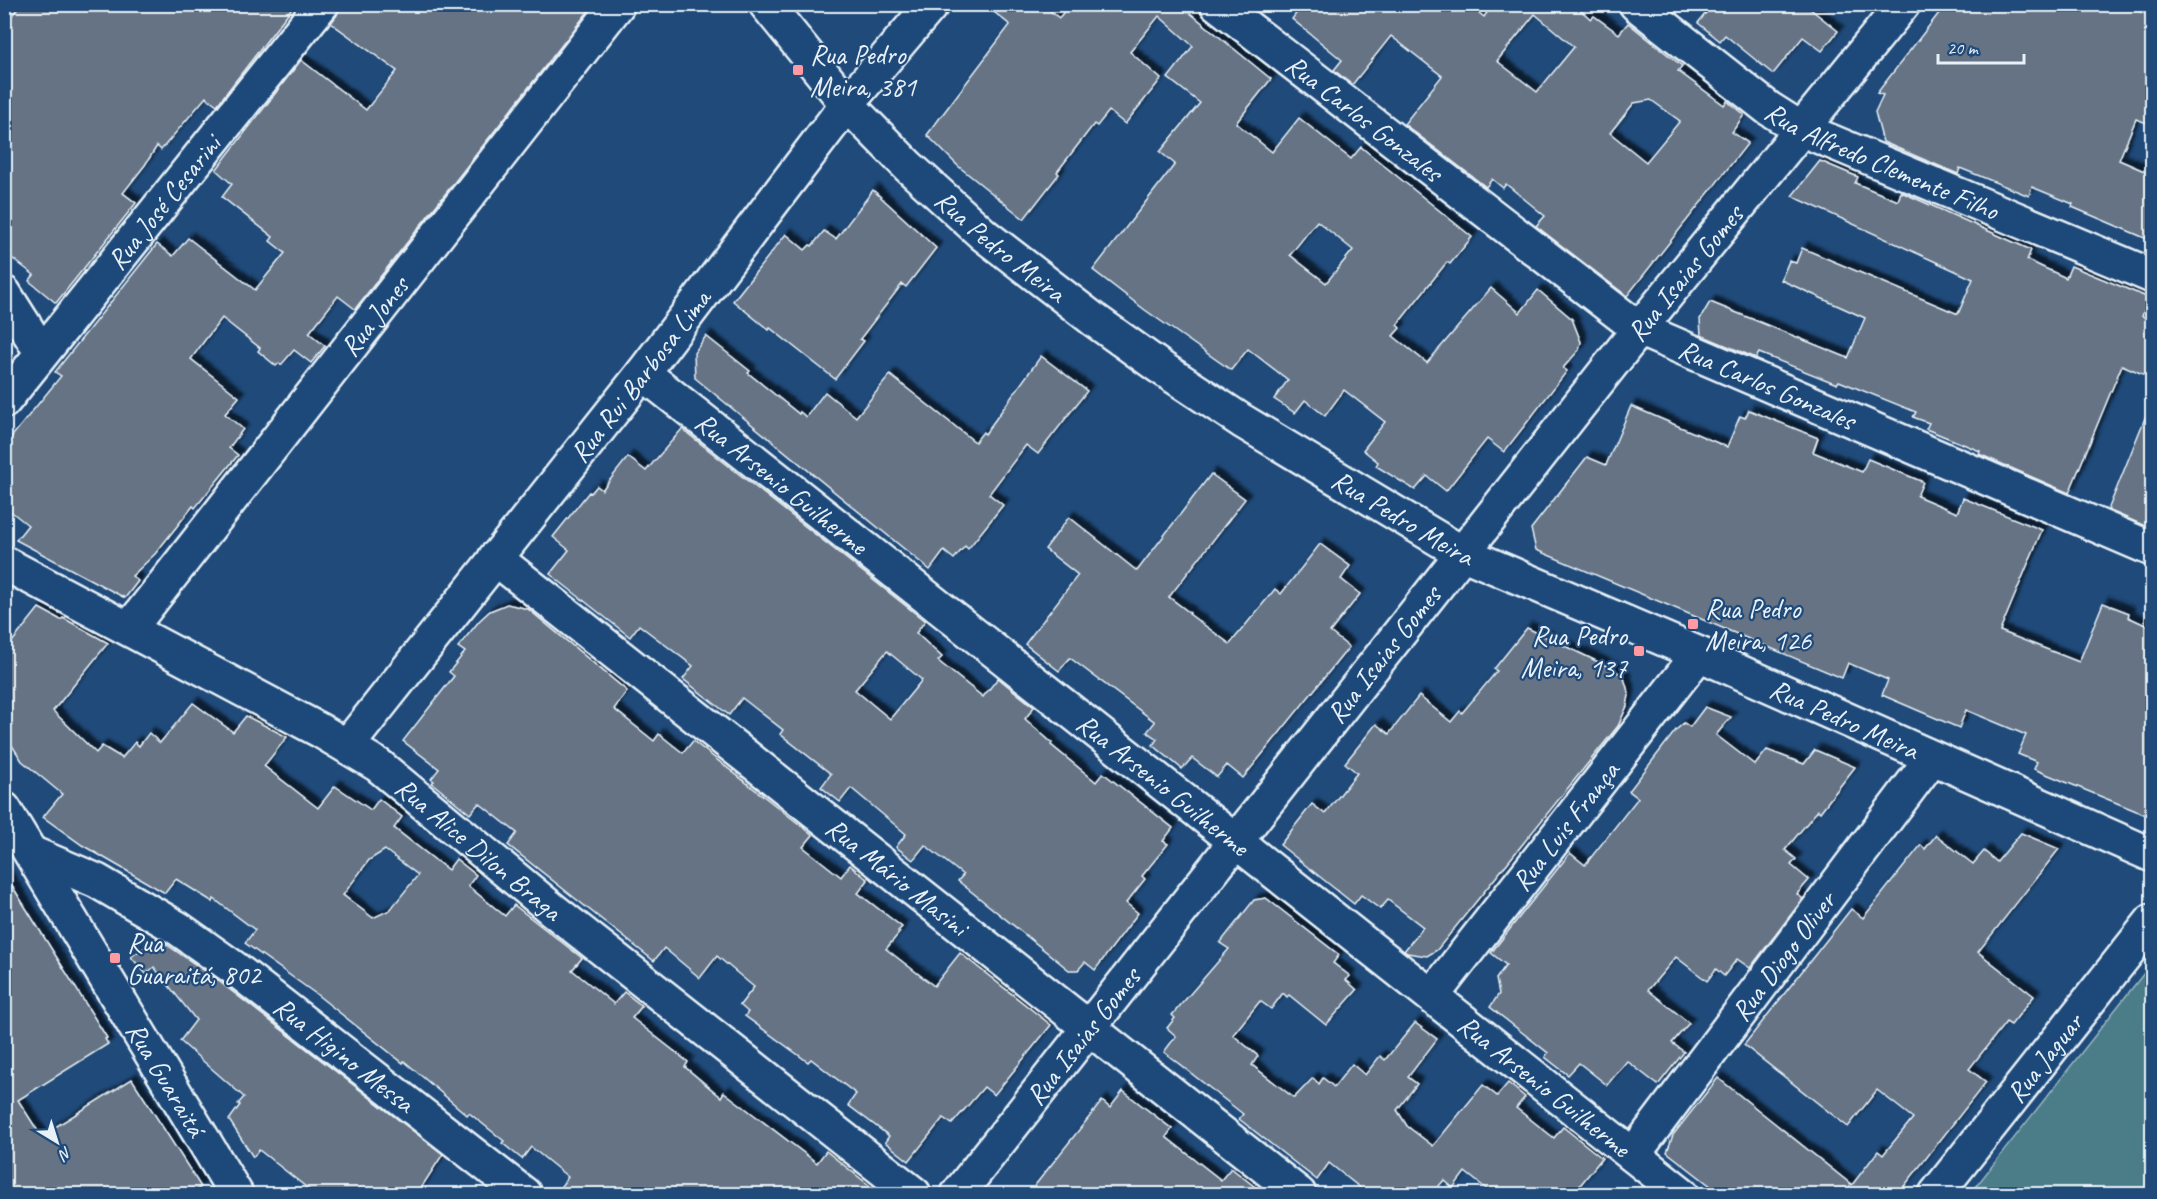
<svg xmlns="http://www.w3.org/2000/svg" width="2157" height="1199" font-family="Caveat,sans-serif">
  <defs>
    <filter id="shadow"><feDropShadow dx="5.5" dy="-5.5" stdDeviation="1.5" flood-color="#0009"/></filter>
  </defs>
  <rect width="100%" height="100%" fill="#1f4a7a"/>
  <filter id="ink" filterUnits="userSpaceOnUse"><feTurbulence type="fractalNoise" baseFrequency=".0167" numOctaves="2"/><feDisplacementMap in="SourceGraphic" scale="12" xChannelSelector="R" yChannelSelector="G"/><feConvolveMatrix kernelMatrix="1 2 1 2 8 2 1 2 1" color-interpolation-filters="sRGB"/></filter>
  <g filter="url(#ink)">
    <polygon fill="#4c7d89" stroke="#9ab7c0" stroke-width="1.5" points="2152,963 2152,1194 1970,1194"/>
    <g fill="#657384" stroke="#e8f1f8" stroke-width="1.5" fill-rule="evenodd" filter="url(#shadow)">
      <polygon points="21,4 295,4 217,105 206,97 161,150 157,146 145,165 123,193 136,203 56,303 29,281 34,275 4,252 4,25"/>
      <polygon points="340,4 594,4 355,309 338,296 309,333 325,346 311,363 294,350 281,365 279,363 276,366 258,351 260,348 222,318 205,340 191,359 239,397 225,414 243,429 229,448 238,455 195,508 193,506 155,554 132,576 138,581 125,598 16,540 28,525 4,506 4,446 61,376 55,372 157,244 173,256 188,238 255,290 285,253 270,241 273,237 222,197 232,184 216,170 301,60 366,110 397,71 331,23 337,15"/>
      <path d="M984,4h57l18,14 11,-14h109l92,75 -35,44 36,29 27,-34 52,41 10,-12 111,90 -22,27 -3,-2 -50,63 3,3 -7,8 34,27 64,-75 29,25 18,-23 34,29 9,23 -2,8 -16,18 4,3 -63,81 -17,-13 -41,52 -19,-15 -12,14 -39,-24 2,-4 -15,-12 22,-28 -41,-32 -19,26 -20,-16 -10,13 -21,-14 14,-19 -40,-31 -17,21 -86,-60 -52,-40 82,-106 -15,-12 40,-49 -32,-25 25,-32 -34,-30 -29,36 31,27 -36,45 -16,-13 -12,15 -3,-2 -37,48 2,2 -35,45 -66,-53 -31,-31 83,-110zM1317,221l36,29 -27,33 -36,-28z"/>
      <path d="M1303,4h165l16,13 9,-13h80l18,15 3,-3 25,18 9,-11 54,43 -4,5 46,34 3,-4 17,14 -12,17 16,11 -121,153 -91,-70 9,-10 -39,-32 -3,4 -11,-9 -6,8 -82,-63 38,-48 -51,-40 -39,49 -18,-15 8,-10 -50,-41zM1535,14l39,33 -37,45 -40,-31zM1651,100l29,21 -34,41 -36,-29 24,-30z"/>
      <polygon points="1713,4 1804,4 1838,31 1822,51 1803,37 1773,74 1725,35 1720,41 1698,23"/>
      <polygon points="1946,4 2123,4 2152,17 2152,125 2136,119 2119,160 2151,174 2147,185 2152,188 2152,241 2072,207 2073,204 2032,187 2029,196 1960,168 1958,174 1883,142 1875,112 1883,95 1877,93"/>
      <polygon points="1820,161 1858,177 1855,183 1898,201 1901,192 2031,250 2027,260 2066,278 2071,266 2149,298 2142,316 2152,320 2152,378 2122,365 2069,493 1979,454 1980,451 1926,429 1929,423 1913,417 1916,412 1839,381 1837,384 1759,353 1756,358 1701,335 1700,319 1710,302 1848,358 1865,318 1781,280 1789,261 1796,263 1802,248 1958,314 1973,279 1792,196"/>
      <polygon points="873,190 936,248 906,287 902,284 860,339 864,341 835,379 770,328 769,330 733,301 786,234 805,250 810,245 812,246 824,231 836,239"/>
      <polygon points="706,336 750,371 748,373 799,414 800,412 806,417 825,392 856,417 890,375 975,442 983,432 985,434 1041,356 1087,391 1038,454 1026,445 989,494 1003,505 968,549 965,546 954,559 944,551 930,570 695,378 694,353"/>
      <polygon points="2151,403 2152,403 2152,529 2108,510"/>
      <polygon points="1631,406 1727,447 1740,416 1745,418 1749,410 1818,438 1813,452 1862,472 1868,459 1923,482 1917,496 1957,513 1963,498 2042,530 2000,631 2079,662 2103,603 2129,613 2128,617 2152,628 2152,801 2146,815 2034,769 2037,762 2018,754 2026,735 1966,710 1959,728 1882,695 1888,680 1848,663 1842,678 1536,550 1531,529 1587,457 1606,465"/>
      <path d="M682,429l243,192 -9,12 26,24 -4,4 45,36 15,-19 36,29 -9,12 27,24 -1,2 45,37 7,-9 70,55 -10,13 5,3 -26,32 3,3 -19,24 12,10 -43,57 -10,-8 -7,8h-9l-111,-89 5,-6 -38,-30 -12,15 -17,-13 10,-13 -55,-46 -11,14 -19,-15 10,-13 -51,-40 3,-4 -41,-32 -13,17 -46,-36 10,-13 -54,-41 -9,12 -80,-63 19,-24 -16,-13 36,-45 2,1 6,-7 5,4 26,-33 18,14zM887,651l35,29 -32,39 -35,-29z"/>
      <polygon points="1211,474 1245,499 1169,597 1190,613 1189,614 1230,644 1275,589 1281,594 1320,544 1350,566 1341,579 1360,594 1330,632 1349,647 1243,778 1227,765 1217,777 1192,758 1182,769 1153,745 1157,739 1147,732 1155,722 1070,658 1059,671 1025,644 1078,575 1045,549 1069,517 1137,571"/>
      <polygon points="507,604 528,609 627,691 614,709 654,741 659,734 683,753 693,741 813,835 803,847 841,877 850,865 868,880 858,893 902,927 898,931 900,932 886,949 934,986 960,953 1051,1025 994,1095 984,1087 952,1124 943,1118 909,1161 885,1142 889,1136 848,1105 856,1094 811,1059 808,1062 745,1016 748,1012 740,1005 754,987 717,956 700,978 664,948 654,961 508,845 517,833 479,803 470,814 432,783 434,781 431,779 439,769 403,741 454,676 449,672 465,652 458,647 480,620 490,611"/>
      <path d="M39,608l22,12 2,-2 45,25 -55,68 43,42 6,-7 20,12 13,-16 4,4 10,-13 11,10 33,-40 40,29 13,-16 41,21 -23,29 54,42 17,-22 36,24 8,-11 23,18 -8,11 54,42 8,-11 20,16 -8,11 37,30 9,-11 68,53 -10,12 42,34 10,-12 18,14 -10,12 56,44 -3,5 36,30 3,-5 93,71 9,-12 54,43h-325l13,-17 -37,-30 -9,12 -20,-16 2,-2 -35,-28 -2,2 -63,-54 -1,2 -87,-69 -71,-51 10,-13 -41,-31 -1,3 -37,-23 -11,14 -83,-48 -39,-28 19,-23 -40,-33 -18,-28v-81zM385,850l33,25 -28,35 -17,8 -30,-23 26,-35z"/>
      <polygon points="1527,628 1615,670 1624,678 1629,695 1627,706 1618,726 1437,950 1427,956 1407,953 1404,951 1423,927 1388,900 1380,909 1361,895 1354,904 1280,845 1312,804 1325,814 1357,773 1345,763 1376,724 1389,734 1419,696 1451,722 1460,711 1462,713 1497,671 1494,669"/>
      <polygon points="1705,707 1731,717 1716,735 1755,765 1767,750 1804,764 1815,750 1855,767 1820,812 1818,810 1785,850 1796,859 1791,865 1809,880 1797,894 1803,899 1750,968 1737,959 1724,976 1716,969 1707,981 1676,957 1648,990 1689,1023 1672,1043 1684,1052 1658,1085 1627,1061 1607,1085 1579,1063 1568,1075 1545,1057 1548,1053 1490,1007 1499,994 1496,979 1506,965 1491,953 1570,853 1585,865 1638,798 1629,791 1676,730 1684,723 1690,727"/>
      <polygon points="2021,833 2059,849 1978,952 2034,996 2011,1025 2006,1022 1969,1069 1986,1082 1898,1194 1721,1194 1667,1152 1673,1135 1718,1078 1852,1185 1878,1151 1883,1155 1913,1118 1877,1090 1848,1127 1744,1045 1851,909 1863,918 1921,845 1925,849 1936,835 1973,864 1984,851 1997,862"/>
      <polygon points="4,873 107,1038 105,1039 108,1044 18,1100 41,1136 132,1079 201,1187 189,1194 4,1194"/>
      <polygon points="1266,898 1339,955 1333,963 1350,976 1346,980 1357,990 1326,1025 1289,995 1287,997 1283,993 1271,1009 1260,1001 1233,1035 1258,1056 1252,1065 1294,1098 1313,1078 1319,1084 1323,1078 1334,1087 1352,1064 1365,1075 1380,1056 1385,1060 1415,1023 1437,1039 1408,1077 1417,1084 1397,1110 1407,1126 1433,1146 1483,1085 1497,1096 1508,1083 1525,1097 1516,1108 1554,1138 1563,1127 1602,1158 1573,1194 1493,1194 1465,1172 1453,1188 1444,1180 1432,1194 1368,1194 1329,1163 1317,1180 1239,1119 1243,1114 1164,1052 1176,1036 1167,1028 1175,1018 1172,1015 1229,949 1220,943 1254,900"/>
      <polygon points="157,938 212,976 443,1154 417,1194 315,1194 259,1150 253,1157 229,1120 240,1105 238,1104 244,1097 180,1041 196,1020 154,967 146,974 131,957"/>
      <polygon points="1123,1091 1172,1129 1166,1137 1221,1180 1231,1168 1264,1194 1028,1194 1102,1101 1110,1108"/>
    </g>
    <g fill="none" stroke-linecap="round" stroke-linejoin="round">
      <g stroke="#e8f1f8" stroke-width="38">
        <g id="minor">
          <path id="s1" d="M766,4l81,100 61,62 76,69 109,84 67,48 82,54 220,132 237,101 453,201"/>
          <path id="s2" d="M1217,4l422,325 513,220"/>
          <path id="s3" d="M1636,4l132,104 33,21 351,147"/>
          <polyline points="4,293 42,353"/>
          <path id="s4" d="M643,373l1039,821"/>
          <path id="s5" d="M4,401l318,-397"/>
          <path id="s6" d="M495,558l804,636"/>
          <path id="s7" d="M4,563l317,168 57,34 175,145 361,284"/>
          <path id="s8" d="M130,628l488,-624"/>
          <path id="s9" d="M347,746l296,-373 204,-269 85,-100"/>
          <path id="s10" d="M4,809l232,385"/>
          <path id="s11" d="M31,853l66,28 82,48 55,39 290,226"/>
          <path id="s12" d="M1432,996l267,-342"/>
          <path id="s13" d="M1633,1155l299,-397"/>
          <path id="s14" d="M958,1194l681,-865 264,-325"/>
          <path id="s15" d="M1936,1194l216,-273"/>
        </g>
      </g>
      <use href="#minor" stroke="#1f4a7a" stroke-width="33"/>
    </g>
  </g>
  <g fill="#ff9aa2" stroke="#1f4a7a" stroke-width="2">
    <rect x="792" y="64" width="12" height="12" rx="3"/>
    <rect x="1687" y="618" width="12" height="12" rx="3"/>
    <rect x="1633" y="645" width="12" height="12" rx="3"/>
    <rect x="109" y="952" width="12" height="12" rx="3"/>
  </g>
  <g text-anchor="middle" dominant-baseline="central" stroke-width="4.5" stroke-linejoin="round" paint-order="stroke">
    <g font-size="28" fill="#e8f1f8" stroke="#1f4a7a" text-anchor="start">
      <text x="810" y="54">Rua Pedro<tspan x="810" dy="32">Meira, 381</tspan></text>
      <text x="1705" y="608">Rua Pedro<tspan x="1705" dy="32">Meira, 126</tspan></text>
      <text x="1627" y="635" text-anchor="end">Rua Pedro<tspan x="1627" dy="32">Meira, 137</tspan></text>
      <text x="127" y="942">Rua<tspan x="127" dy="32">Guaraitá, 802</tspan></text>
    </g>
    <g font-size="28" fill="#e8f1f8" stroke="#1f4a7a">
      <text stroke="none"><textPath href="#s2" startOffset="186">Rua Carlos Gonzales</textPath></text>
      <text stroke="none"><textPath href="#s3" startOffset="294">Rua Alfredo Clemente Filho</textPath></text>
      <text stroke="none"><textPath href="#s5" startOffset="255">Rua José Cesarini</textPath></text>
      <text stroke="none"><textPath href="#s1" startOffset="338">Rua Pedro Meira</textPath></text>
      <text stroke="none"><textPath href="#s14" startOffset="1173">Rua Isaias Gomes</textPath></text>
      <text stroke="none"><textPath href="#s8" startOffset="396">Rua Jones</textPath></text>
      <text stroke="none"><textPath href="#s9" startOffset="472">Rua Rui Barbosa Lima</textPath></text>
      <text stroke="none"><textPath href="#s2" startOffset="672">Rua Carlos Gonzales</textPath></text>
      <text stroke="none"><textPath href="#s4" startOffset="177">Rua Arsenio Guilherme</textPath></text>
      <text stroke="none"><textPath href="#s1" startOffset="824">Rua Pedro Meira</textPath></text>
      <text stroke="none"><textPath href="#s14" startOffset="687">Rua Isaias Gomes</textPath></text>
      <text stroke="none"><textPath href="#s1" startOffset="1310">Rua Pedro Meira</textPath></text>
      <text stroke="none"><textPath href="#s4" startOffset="663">Rua Arsenio Guilherme</textPath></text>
      <text stroke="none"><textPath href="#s12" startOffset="216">Rua Luis França</textPath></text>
      <text stroke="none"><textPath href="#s7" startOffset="556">Rua Alice Dilon Braga</textPath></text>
      <text stroke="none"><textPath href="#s6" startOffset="513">Rua Mário Masini</textPath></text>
      <text stroke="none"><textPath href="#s13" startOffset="249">Rua Diogo Oliver</textPath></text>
      <text stroke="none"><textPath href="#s14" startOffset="201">Rua Isaias Gomes</textPath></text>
      <text stroke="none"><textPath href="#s11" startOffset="374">Rua Higino Messa</textPath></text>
      <text stroke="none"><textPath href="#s15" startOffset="174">Rua Jaguar</textPath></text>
      <text stroke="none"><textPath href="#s10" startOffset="315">Rua Guaraitá</textPath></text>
      <text stroke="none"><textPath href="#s4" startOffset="1149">Rua Arsenio Guilherme</textPath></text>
    </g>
  </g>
  <rect width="2157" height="1199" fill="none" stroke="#1f4a7a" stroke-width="24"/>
  <rect x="12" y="12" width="2133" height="1175" fill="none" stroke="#e8f1f8" stroke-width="2" filter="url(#ink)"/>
  <g transform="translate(57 1142) rotate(142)" stroke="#1f4a7a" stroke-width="4.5" paint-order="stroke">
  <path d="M0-4.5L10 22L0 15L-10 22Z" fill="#e8f1f8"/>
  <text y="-9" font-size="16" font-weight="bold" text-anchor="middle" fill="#e8f1f8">N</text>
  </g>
  <path d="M1938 54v9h86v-9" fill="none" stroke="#e8f1f8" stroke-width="3"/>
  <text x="1947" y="54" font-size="18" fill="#e8f1f8" stroke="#1f4a7a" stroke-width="4.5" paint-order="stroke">20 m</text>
</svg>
